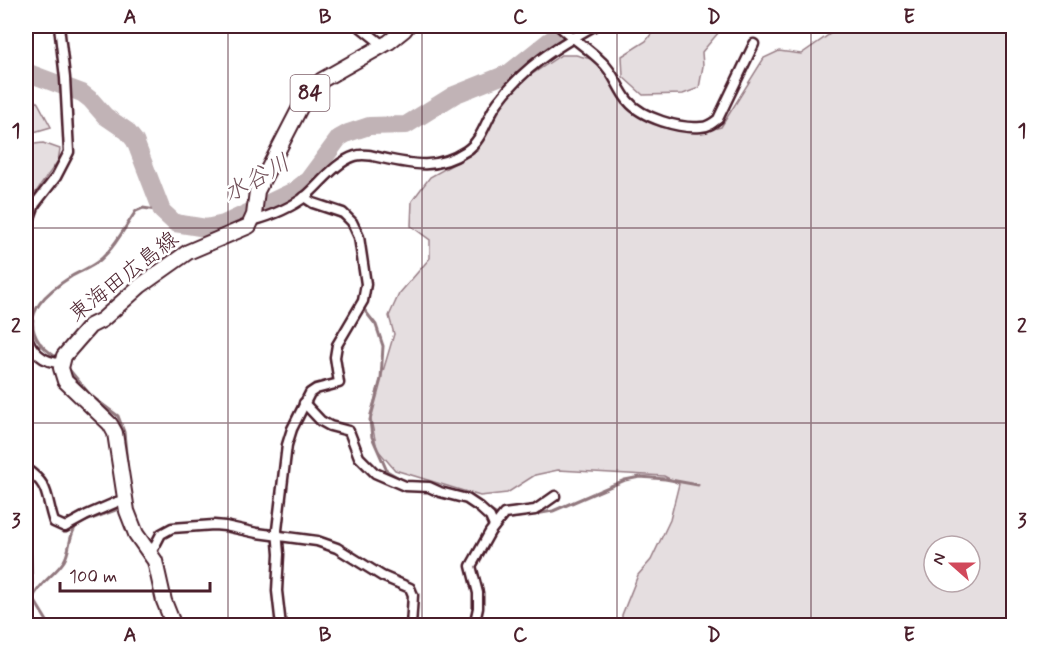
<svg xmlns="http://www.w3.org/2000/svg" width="1039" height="651" font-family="Mynerve,'Klee One',sans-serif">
  <rect width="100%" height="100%" fill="#fff"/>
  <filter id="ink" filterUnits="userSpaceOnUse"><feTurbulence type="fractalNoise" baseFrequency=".0167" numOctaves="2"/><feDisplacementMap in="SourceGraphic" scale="12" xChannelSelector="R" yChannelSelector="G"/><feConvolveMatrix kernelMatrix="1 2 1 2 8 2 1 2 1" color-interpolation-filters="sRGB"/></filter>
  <g filter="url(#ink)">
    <g fill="#e5dee0" stroke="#987e86" stroke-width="1.5" fill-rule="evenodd">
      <polygon points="657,26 724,26 702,52 703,66 699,88 683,94 643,95 623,77 622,56 646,41"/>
      <path d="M837,26h176v599h-391v-10l16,-40 13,-15 19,-40 9,-36 -15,-8 -106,-6 -23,5 -28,18 -27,3 -85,-26 -18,-21 -7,-34 24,-81 -5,-18 10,-22 31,-36v-18l-19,-14 1,-25 18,-24 47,-26 17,-32 4,-15 30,-27 33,-22h15l15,4 11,9 12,20 21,26 28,14 38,4 20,-5 43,-69 15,-7 22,3 36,-25zM934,546h36v36h-36z"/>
      <polygon points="26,90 38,103 51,127 34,132 26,133"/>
      <polygon points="43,143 60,149 58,161 26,206 26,145"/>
      <polygon points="26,538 31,547 33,587 26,600"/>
    </g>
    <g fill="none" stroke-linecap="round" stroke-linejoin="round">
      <g stroke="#91787e" stroke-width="3">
        <polyline points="288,195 297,199"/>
        <path d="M302,202c18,9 44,11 51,31 4,11 3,23 7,33"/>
        <polyline points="362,307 376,325 383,346 381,379 370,420 372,437 387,471 406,482"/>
        <path d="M60,360c-7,-5 -16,-11 -21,-18 -20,-29 11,-52 33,-66 9,-5 20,-9 28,-16 15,-13 25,-33 36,-49l7,-3 19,3"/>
        <polyline points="26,362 41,344"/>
        <polyline points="67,367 91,396 118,416 124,432 128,475"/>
        <polyline points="445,489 465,494 494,513 504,518 512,518 553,511 625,480 640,477 665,479 698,485"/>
        <polyline points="83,522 121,508"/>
        <path d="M50,626l-17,-28c6,-15 22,-23 31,-37 7,-12 4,-26 13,-36"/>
      </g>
      <polyline stroke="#c1b3b6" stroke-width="18" points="26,72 82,93 91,100 105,116 127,131 135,141 162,211 175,223 206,228 224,224 294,191 308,180 339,138 348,133 369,126 406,125 454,95 509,73 548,42 574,26"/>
      <g stroke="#4a1f2b" stroke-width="13">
        <g id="minor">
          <polyline points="359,26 383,45"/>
          <path d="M559,26c14,13 30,23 43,36 12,11 16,27 26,39 14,17 52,28 73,26 7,0 12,-4 17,-8l36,-75"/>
          <path d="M252,221c18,-5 40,-14 54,-25 15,-13 30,-34 49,-40 9,-3 19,0 27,2 32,7 55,12 84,-7 17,-11 20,-33 32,-49 26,-35 58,-55 96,-76"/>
          <polyline points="26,229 35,204 56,177 69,152 65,78 59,26"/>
          <path d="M26,334c5,17 17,29 35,29"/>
          <polyline points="304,403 321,421 330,426 349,431 359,457 375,473 405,486 429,487 440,492 467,499 479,507 490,517 494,526"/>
          <path d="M26,469c25,17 19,27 28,53l11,5 22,-12 37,-16"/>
          <polyline points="151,553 161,534 172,528 214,525 225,526 257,533 317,541 337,548 382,576 410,588 413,595 411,626"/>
          <polyline points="281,626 277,591 279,554 277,530 287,445 292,429 310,393 316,389 339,383 335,357 337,345 363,301 366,284 359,237 352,222 343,213 313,203 304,197"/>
          <polyline points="474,626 478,608 478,593 471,566 490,532 504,514 535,510 555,496"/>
        </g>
      </g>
      <g stroke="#4a1f2b" stroke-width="18">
        <polyline id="primary" points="174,626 164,601 155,561 136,534 127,511 115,433 110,424 65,381 61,368 64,356 90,326 102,320 140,286 188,252 249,226 254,215 257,191 305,98 322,80 389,42 404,30 407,26"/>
      </g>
      <use href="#minor" stroke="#fff" stroke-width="8"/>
      <use href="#primary" stroke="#fff" stroke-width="14"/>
    </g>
  </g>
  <path fill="none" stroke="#4a1f2b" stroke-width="1.5" stroke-opacity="0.55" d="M228,26v600M422,26v600M617,26v600M811,26v600M26,228h988M26,423h988"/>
  <g text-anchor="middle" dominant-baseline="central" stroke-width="5" stroke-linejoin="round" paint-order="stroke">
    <rect fill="#fff" stroke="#80626b" stroke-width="1.5" x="290.5" y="75" width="39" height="36" rx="4.5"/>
    <g font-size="21" font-weight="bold" fill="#4a1f2b">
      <text x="310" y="93">84</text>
    </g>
    <g font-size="22" fill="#4a1f2b" stroke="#fff">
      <text transform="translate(124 277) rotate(-38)">東海田広島線</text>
    </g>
    <g font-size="24" font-style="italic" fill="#74535c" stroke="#fff">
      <text transform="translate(257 179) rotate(-29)">水谷川</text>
    </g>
  </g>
  <rect width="1039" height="651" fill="none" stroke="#fff" stroke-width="66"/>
  <g transform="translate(952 564) rotate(291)"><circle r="28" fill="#ffffff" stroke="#b7a5aa" stroke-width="1.5"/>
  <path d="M0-4.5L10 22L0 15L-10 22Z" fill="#d1495b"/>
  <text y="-9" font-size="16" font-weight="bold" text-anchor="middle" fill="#4a1f2b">N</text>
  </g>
  <path d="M60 582v9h150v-9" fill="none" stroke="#4a1f2b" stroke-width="3"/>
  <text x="69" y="582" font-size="18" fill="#4a1f2b" stroke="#ffffff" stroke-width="4.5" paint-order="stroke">100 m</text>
  <rect x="33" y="33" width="973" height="585" fill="none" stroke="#4a1f2b" stroke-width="2"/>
  <g font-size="20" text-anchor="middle" font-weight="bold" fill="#4a1f2b">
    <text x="130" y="23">A</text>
    <text x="325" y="23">B</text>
    <text x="520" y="23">C</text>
    <text x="714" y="23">D</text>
    <text x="909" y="23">E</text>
    <text x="16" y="137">1</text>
    <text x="1022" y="137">1</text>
    <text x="16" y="332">2</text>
    <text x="1022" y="332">2</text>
    <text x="16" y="527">3</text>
    <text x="1022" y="527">3</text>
    <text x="130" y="641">A</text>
    <text x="325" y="641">B</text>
    <text x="520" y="641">C</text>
    <text x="714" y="641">D</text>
    <text x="909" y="641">E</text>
  </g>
</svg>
